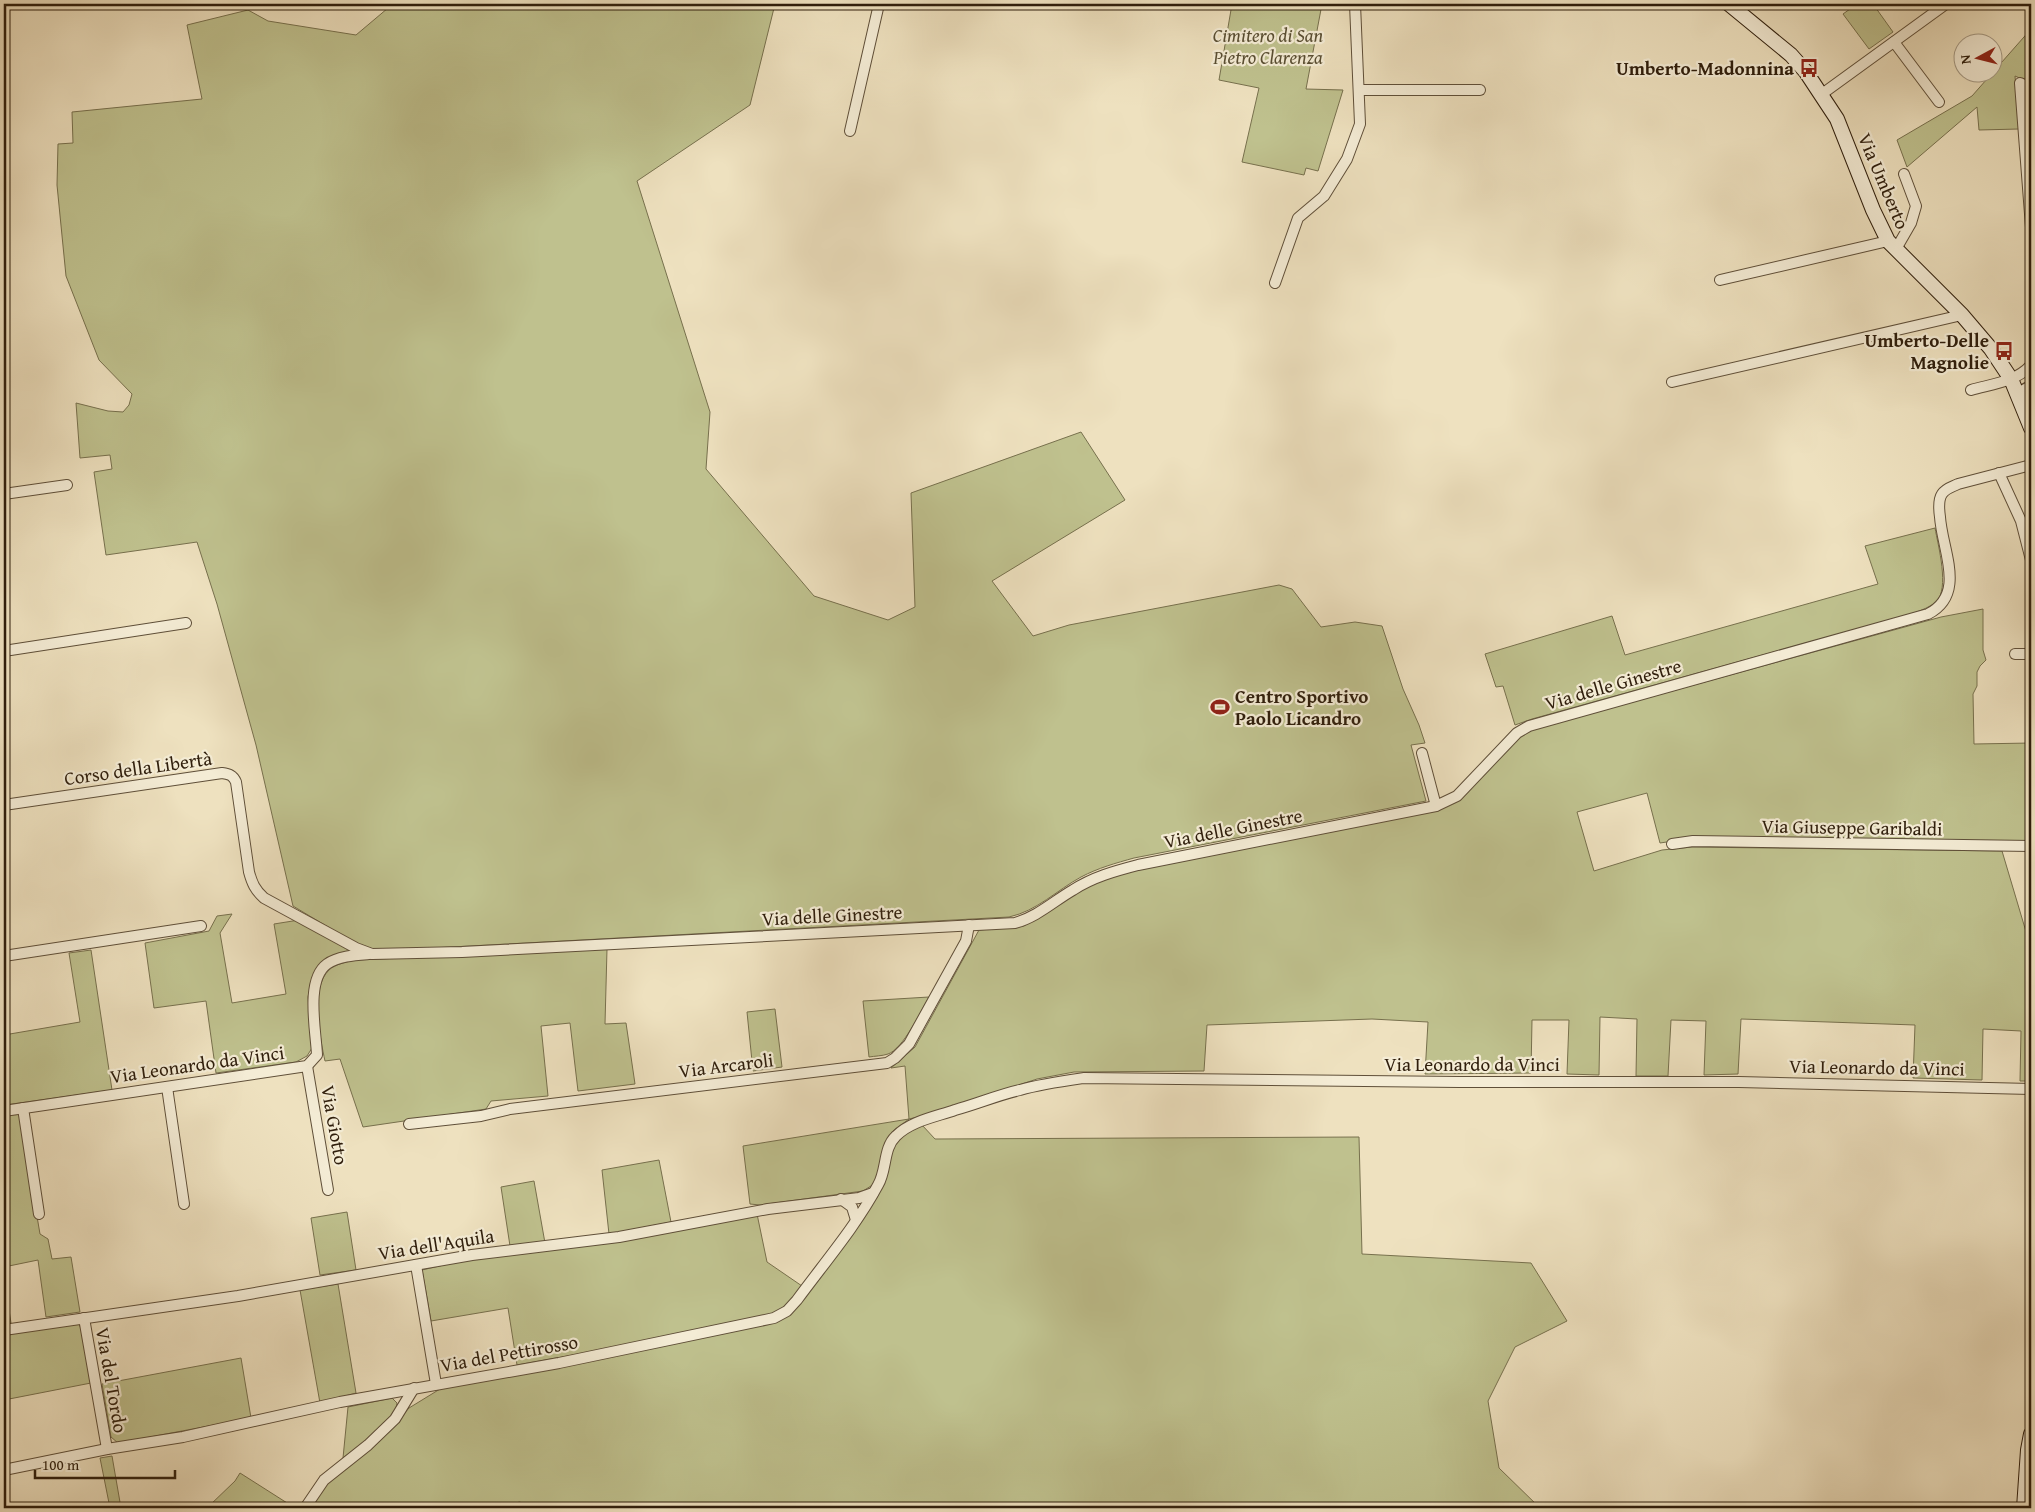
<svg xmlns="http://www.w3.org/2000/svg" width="2035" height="1512" font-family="'Gentium Book Plus',serif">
  <rect width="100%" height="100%" fill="#eee1bf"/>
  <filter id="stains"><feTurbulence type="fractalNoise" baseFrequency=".004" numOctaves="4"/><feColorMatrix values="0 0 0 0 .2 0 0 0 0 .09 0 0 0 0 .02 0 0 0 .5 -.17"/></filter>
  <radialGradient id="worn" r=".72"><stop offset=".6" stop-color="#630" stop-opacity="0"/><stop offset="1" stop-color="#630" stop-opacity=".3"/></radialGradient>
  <g fill="#bfc18e" stroke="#77704d">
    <path d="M387,4h388l-25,101 -113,76 73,231 -4,57 108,127 74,24 27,-13 -4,-114 170,-61 44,68 -133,81 41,55 36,-11 210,-40 13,4 29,38 34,-5 27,4 21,63 16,36 6,18 -14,2 15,56 -292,57c-18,5 -36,10 -53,19 -24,13 -44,34 -72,40l-632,34 -19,-6 -65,-39 -37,-161 -39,-141 -20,-62 -91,13 -12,-83 18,-3 -2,-14 -30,3 -4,-55 32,8 15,1 6,-7 3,-11 -33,-34 -33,-84 -9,-91 1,-41 15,-1 -1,-31 130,-13 -15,-74 61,-15 20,11 88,14 32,-27z"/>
    <polygon points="1232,4 1322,4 1306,89 1343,90 1318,171 1306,168 1304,175 1242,162 1259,88 1219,80"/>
    <polygon points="1857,4 1873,4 1893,32 1869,49 1843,14"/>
    <polygon points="2031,29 2031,83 2015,76 2019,129 1979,130 1977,107 1907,167 1897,140 1972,96"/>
    <path d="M1935,528c3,17 15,61 1,74 -6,5 -14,8 -22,11l-382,106 -17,6 -12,-39 -7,1 -11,-33 127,-38 13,39 253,-71 -13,-38z"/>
    <polygon points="1983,609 1983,650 1986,660 1980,666 1977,672 1977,686 1973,694 1974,744 2031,743 2031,842 1693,838 1660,843 1647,793 1577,812 1594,871 1662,850 1692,847 2002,851 2027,935 2031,935 2031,1081 2020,1081 2021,1031 1983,1029 1982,1080 1913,1078 1915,1025 1741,1019 1738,1074 1704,1075 1706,1021 1671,1020 1668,1076 1636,1076 1637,1019 1600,1017 1599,1075 1567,1074 1569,1020 1532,1020 1531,1073 1425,1074 1428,1022 1372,1019 1207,1025 1204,1071 1074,1072 1037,1079 931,1114 909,1119 893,1131 889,1137 881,1169 874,1184 863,1191 760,1205 750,1204 743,1146 909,1119 905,1066 891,1068 915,1047 979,930 1024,926 1092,883 1139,869 1440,809 1460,800 1520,736 1530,730 1941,617"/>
    <polygon points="232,914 220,933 232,1003 286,994 274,924 299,920 350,951 312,979 308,997 312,1048 307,1056 296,1062 216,1073 206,1001 154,1008 145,943 209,931 217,916"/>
    <path d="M607,949l-2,75 21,-1 9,61 -57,7 -8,-68 -29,3 7,70 -57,5 -5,8 -123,18 -23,-68 -15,2c-5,-23 -15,-73 4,-91 6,-6 18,-8 26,-10z"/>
    <polygon points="91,950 112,1090 5,1105 4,1035 80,1022 69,953"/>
    <path d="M929,997c-8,14 -26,52 -41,57 -6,2 -13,2 -19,3l-6,-56z"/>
    <polygon points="775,1009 782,1067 753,1071 747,1012"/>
    <polygon points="19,1111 40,1234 48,1239 52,1259 71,1257 80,1312 46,1317 38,1260 4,1267 4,1114"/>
    <polygon points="922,1125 935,1139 1359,1137 1362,1254 1531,1263 1567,1321 1515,1347 1488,1401 1499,1468 1540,1508 539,1508 536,1506 519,1502 509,1508 308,1508 326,1484 398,1420 409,1408 440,1389 777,1320 874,1200 895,1145 900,1137"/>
    <polygon points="659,1160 671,1222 609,1234 602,1170"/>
    <polygon points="534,1181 545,1243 510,1246 501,1187"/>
    <polygon points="347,1212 356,1270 320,1275 311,1218"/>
    <polygon points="757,1214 767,1262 802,1286 788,1304 772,1315 624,1346 517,1365 508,1308 431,1321 422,1270 474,1258"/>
    <polygon points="4,1277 11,1323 4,1324"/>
    <polygon points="338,1284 356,1393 320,1403 300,1290"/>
    <polygon points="78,1323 81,1328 91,1383 4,1400 4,1334"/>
    <polygon points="241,1358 251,1418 118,1443 111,1437 102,1384"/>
    <polygon points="392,1398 397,1403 395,1414 365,1442 343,1458 348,1407"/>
    <polygon points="112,1456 121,1508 110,1508 100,1458"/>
    <polygon points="240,1473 295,1508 205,1508 209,1506 235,1481"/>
  </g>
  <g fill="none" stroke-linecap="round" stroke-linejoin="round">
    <g stroke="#5f4f39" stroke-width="12">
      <g id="minor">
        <polyline points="1894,42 1939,102"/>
        <polyline points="2031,88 2020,83 2031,227"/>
        <polyline points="1359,90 1480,90"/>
        <polyline points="1822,94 1946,4"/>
        <polyline points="850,131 879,4"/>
        <polyline points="1896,249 1911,223 1916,206 1904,174"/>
        <polyline points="1720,280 1888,241"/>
        <polyline points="1275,283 1298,218 1324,196 1347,159 1360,124 1355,4"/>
        <polyline points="1672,382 1962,315"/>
        <path d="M1971,390c21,-6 45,-8 60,-25"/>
        <polyline points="1999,473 2021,521 2031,560"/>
        <polyline points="4,494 67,485"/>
        <polyline points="4,651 186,623"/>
        <polyline points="2015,654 2031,654"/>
        <polyline points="1422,753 1436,806"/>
        <path d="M4,805l218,-32c7,1 11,2 14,9l13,90c3,11 6,18 15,26l92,50 16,6 90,-2 553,-29c22,-6 39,-22 58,-33 20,-13 42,-19 65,-25l298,-59 21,-10 60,-63 12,-7 399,-112c39,-20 14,-64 12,-97 -1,-7 -2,-17 2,-23 4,-6 10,-7 16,-10l73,-19"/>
        <polyline points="1672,844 1693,841 2031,846"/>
        <polyline points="4,956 201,926"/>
        <polyline points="307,1066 328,1190"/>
        <polyline points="167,1087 184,1204"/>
        <polyline points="23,1108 39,1214"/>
        <path d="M4,1111l303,-45 10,-11c-1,-24 -12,-75 10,-91 11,-8 29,-9 42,-10"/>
        <polyline points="409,1124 481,1116 510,1109 887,1063 895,1058 909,1044 966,941 969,925"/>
        <polyline points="841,1199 852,1207 856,1220"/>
        <polyline points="416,1265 436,1384"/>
        <polyline points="84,1318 107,1449"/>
        <polyline points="4,1330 238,1296 472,1255 619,1237 768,1209 859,1198 873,1193"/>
        <path d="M4,1470l103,-21 76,-12 157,-35 219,-39 215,-45 13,-7 10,-11c28,-38 59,-74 81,-115 9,-15 5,-37 18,-49 15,-15 39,-19 59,-26 22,-6 43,-15 65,-20 21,-6 43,-9 64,-12l375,4h280l292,7"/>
        <polyline points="305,1508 324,1480 368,1445 395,1419 414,1388"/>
      </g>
    </g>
    <g stroke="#5f4f39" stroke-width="15">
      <polyline id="tertiary" points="2018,394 2031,387"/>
    </g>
    <g stroke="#2f1e0c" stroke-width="16">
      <g id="secondary">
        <polyline points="1729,4 1791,55 1806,72 1837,119 1873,210 1888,241 1962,315 1991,349 2011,379 2031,428"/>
        <polyline points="2024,1508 2028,1450 2031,1434"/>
      </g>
    </g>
    <use href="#minor" stroke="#f4ecd5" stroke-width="10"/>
    <use href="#tertiary" stroke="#f4ecd5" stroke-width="12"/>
    <use href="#secondary" stroke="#f4ecd5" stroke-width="14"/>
  </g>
  <defs>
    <g id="bus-bare" transform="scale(1.5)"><path d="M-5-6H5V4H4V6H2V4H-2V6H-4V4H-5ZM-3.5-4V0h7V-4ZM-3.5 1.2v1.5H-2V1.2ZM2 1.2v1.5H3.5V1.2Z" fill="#8f2418" stroke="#f4ecd5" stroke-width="2.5" paint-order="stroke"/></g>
    <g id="stadium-bare" transform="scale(1.5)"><path d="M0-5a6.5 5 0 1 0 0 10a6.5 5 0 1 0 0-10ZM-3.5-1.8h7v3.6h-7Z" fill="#8f2418" stroke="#f4ecd5" stroke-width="2.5" paint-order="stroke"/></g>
  </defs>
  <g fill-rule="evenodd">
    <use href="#bus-bare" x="1809" y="68"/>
    <use href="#bus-bare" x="2004" y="351"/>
    <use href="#stadium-bare" x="1220" y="707"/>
  </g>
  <g text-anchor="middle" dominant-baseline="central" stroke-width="4.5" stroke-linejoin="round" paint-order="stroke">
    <g font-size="19" font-style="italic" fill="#5a4f33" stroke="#f4ecd5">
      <text x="1268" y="35">Cimitero di San<tspan x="1268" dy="22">Pietro Clarenza</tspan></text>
    </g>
    <g font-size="19" font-weight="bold" fill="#2f1e0c" stroke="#f4ecd5" text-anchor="end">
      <text x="1794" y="68">Umberto-Madonnina</text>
      <text x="1989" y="340">Umberto-Delle<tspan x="1989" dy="22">Magnolie</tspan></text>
      <text x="1235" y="696" text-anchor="start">Centro Sportivo<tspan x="1235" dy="22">Paolo Licandro</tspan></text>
    </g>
    <g font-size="19" fill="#2f1e0c" stroke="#f4ecd5">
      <text transform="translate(1884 181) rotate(67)">Via Umberto</text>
      <text transform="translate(1613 684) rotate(-16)">Via delle Ginestre</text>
      <text transform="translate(138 768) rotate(-8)">Corso della Libertà</text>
      <text transform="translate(1852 827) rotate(1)">Via Giuseppe Garibaldi</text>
      <text transform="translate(1233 828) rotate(-11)">Via delle Ginestre</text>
      <text transform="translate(832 915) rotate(-3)">Via delle Ginestre</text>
      <text transform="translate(197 1064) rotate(-8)">Via Leonardo da Vinci</text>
      <text x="1472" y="1064">Via Leonardo da Vinci</text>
      <text transform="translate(726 1065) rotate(-7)">Via Arcaroli</text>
      <text transform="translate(1877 1067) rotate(1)">Via Leonardo da Vinci</text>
      <text transform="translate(335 1125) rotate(80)">Via Giotto</text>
      <text transform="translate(436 1244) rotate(-9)">Via dell'Aquila</text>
      <text transform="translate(509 1353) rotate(-10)">Via del Pettirosso</text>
      <text transform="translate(112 1380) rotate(80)">Via del Tordo</text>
    </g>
  </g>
  <rect width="2035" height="1512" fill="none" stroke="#eee1bf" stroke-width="20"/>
  <rect x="5" y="5" width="2025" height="1502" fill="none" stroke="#2f1e0c" stroke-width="2.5"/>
  <rect x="10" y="10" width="2015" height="1492" fill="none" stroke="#2f1e0c"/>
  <g transform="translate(1978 58) rotate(263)"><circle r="24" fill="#f4ecd5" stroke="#a59a85"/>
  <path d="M0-4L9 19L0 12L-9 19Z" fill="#8f2418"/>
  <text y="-8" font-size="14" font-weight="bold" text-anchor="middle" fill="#2f1e0c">N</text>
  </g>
  <path d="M35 1470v8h140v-8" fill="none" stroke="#2f1e0c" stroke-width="2.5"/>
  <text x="42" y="1470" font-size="15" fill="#2f1e0c" stroke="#f4ecd5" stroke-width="4" paint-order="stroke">100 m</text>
  <rect width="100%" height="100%" filter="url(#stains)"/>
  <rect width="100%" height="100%" fill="url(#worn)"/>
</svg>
